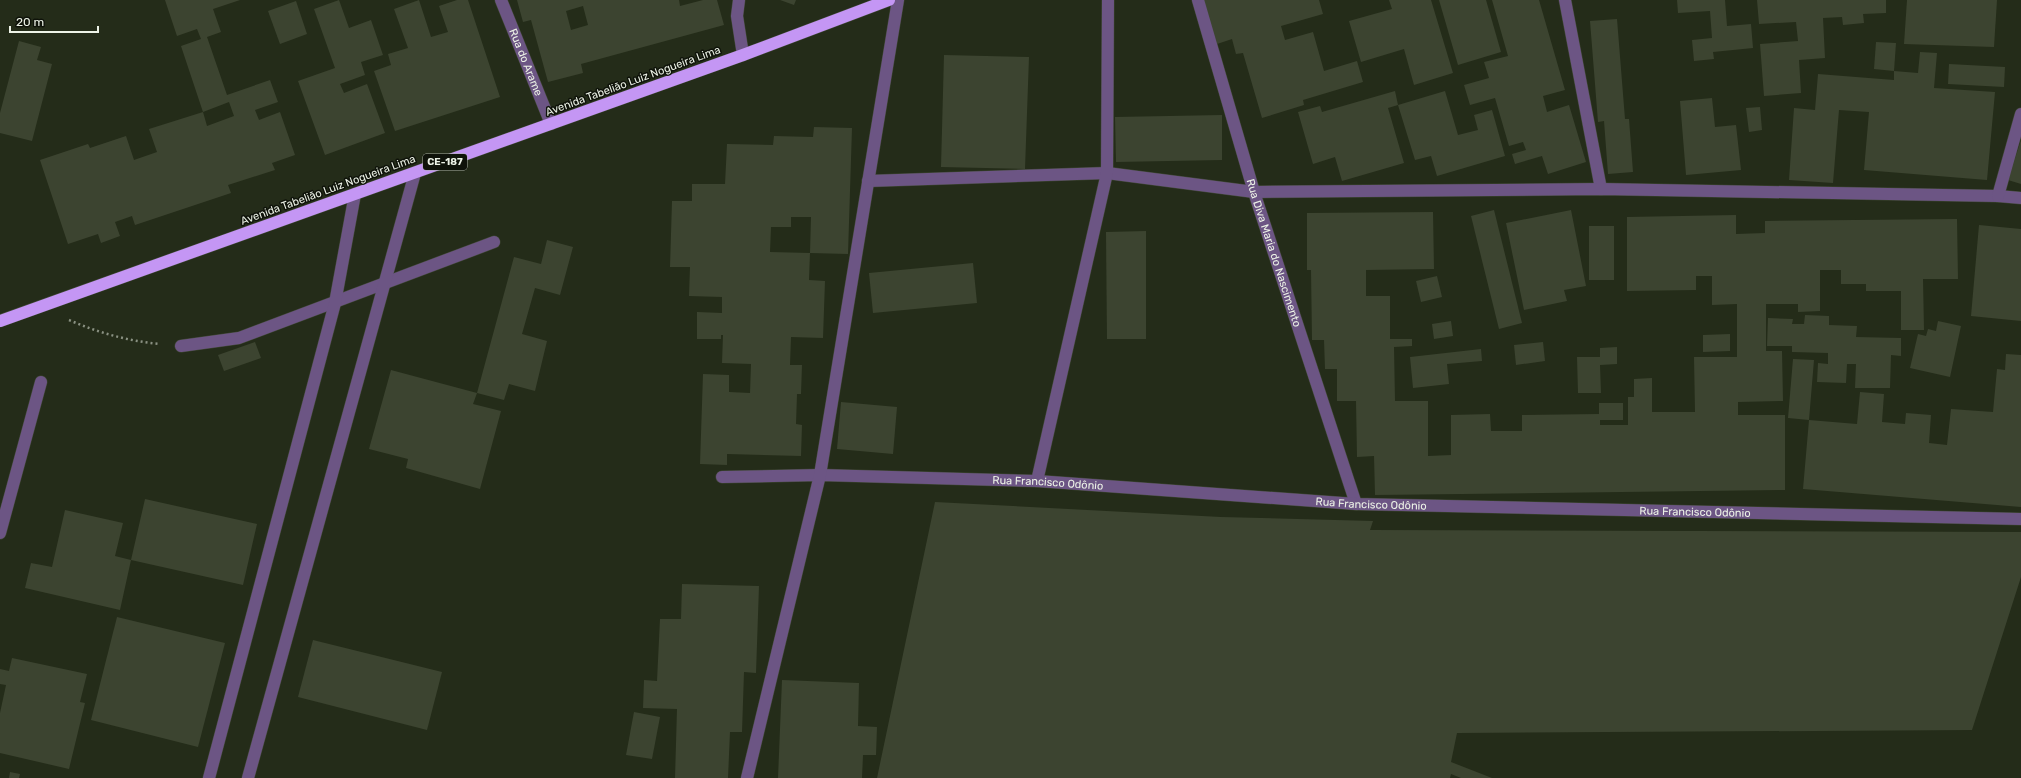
<svg xmlns="http://www.w3.org/2000/svg" width="2021" height="778" font-family="Rubik,sans-serif">
  <rect width="100%" height="100%" fill="#242c19"/>
  <g fill="#3c4430" fill-rule="evenodd">
    <polygon points="165,0 240,0 213,9 221,32 207,37 227,95 270,80 278,102 255,110 259,120 280,112 295,155 272,163 275,170 228,185 231,193 135,225 132,216 115,222 120,236 101,243 98,234 68,244 40,160 88,144 90,148 126,136 134,160 157,152 149,129 203,112 207,126 234,116 229,102 203,112 181,46 201,39 197,29 177,36"/>
    <polygon points="339,0 349,28 371,20 383,55 361,62 365,75 340,84 344,93 367,84 385,133 325,155 298,81 335,68 314,9"/>
    <polygon points="419,0 431,37 448,32 439,6 457,0 468,0 500,97 395,131 374,71 391,65 388,54 408,48 394,9"/>
    <path d="M517,0h162l1,6 23,-6h14l7,25 -143,39 2,9 -35,9 -17,-62 -8,2zM583,6l5,19 -17,5 -5,-19z"/>
    <polygon points="780,0 796,0 794,5"/>
    <polygon points="1204,0 1319,0 1323,14 1281,26 1285,40 1313,32 1324,71 1357,61 1363,82 1303,100 1304,105 1262,118 1243,53 1236,54 1232,39 1217,44"/>
    <polygon points="1389,0 1431,0 1453,73 1414,85 1404,49 1361,62 1349,21 1392,9"/>
    <polygon points="1439,0 1486,0 1501,52 1458,65"/>
    <polygon points="1492,0 1539,0 1565,90 1543,96 1547,112 1569,105 1586,162 1548,174 1542,156 1515,164 1512,154 1526,150 1523,142 1509,146 1495,98 1470,105 1464,85 1489,78 1484,62 1508,56"/>
    <polygon points="1677,0 1725,0 1727,26 1751,24 1753,48 1713,52 1714,59 1694,61 1692,40 1712,38 1710,11 1678,13"/>
    <polygon points="1757,0 1886,0 1886,13 1863,14 1864,23 1843,25 1842,17 1823,18 1825,58 1799,60 1801,93 1764,96 1760,44 1798,41 1796,22 1759,24"/>
    <polygon points="1907,0 1997,0 1994,47 1904,44"/>
    <polygon points="296,1 307,34 280,44 268,11"/>
    <polygon points="1617,19 1625,119 1629,119 1633,172 1608,174 1604,121 1598,122 1590,21"/>
    <polygon points="19,41 41,47 37,60 52,64 32,141 0,133 0,113"/>
    <polygon points="1876,42 1896,43 1894,71 1874,69"/>
    <polygon points="1920,52 1937,53 1934,88 1995,92 1987,180 1864,170 1869,112 1839,110 1833,183 1789,180 1794,108 1815,110 1818,74 1894,80 1894,71 1918,73"/>
    <polygon points="944,55 1029,57 1025,169 941,167"/>
    <polygon points="1949,64 2005,67 2004,87 1948,84"/>
    <polygon points="1395,91 1398,105 1445,91 1458,135 1478,130 1474,115 1492,110 1505,156 1437,176 1431,156 1415,160 1398,105 1388,108 1404,163 1342,181 1335,157 1313,164 1298,112 1320,106 1322,112"/>
    <polygon points="1712,98 1715,127 1736,125 1741,170 1686,175 1680,101"/>
    <polygon points="1760,107 1762,130 1749,132 1746,108"/>
    <polygon points="1222,115 1222,160 1116,162 1115,117"/>
    <polygon points="814,127 852,128 848,254 810,253 811,217 791,217 791,227 771,227 770,252 810,253 809,280 825,281 823,338 791,337 790,365 802,365 801,394 797,394 796,424 802,425 801,456 727,454 727,465 700,464 703,374 729,375 729,392 750,393 751,364 722,363 723,335 721,335 721,339 697,339 697,312 722,313 722,297 689,296 690,267 670,267 672,201 692,201 692,184 725,184 727,144 773,145 774,136 813,137"/>
    <polygon points="2021,140 2021,184 2008,180"/>
    <polygon points="1494,210 1522,323 1499,329 1471,216"/>
    <polygon points="1571,210 1586,286 1564,290 1567,301 1524,310 1506,223"/>
    <polygon points="1433,212 1434,269 1366,270 1366,296 1390,296 1390,339 1412,339 1412,346 1394,347 1395,401 1428,401 1428,456 1451,455 1451,415 1490,414 1491,431 1522,431 1522,415 1599,414 1599,403 1623,403 1623,420 1600,420 1600,425 1628,425 1628,397 1634,397 1634,379 1652,378 1652,412 1695,412 1694,357 1737,357 1737,304 1712,305 1712,276 1696,276 1696,290 1627,291 1627,217 1736,215 1736,234 1765,233 1765,221 1957,219 1958,279 1923,279 1924,330 1901,330 1901,291 1866,291 1866,284 1841,284 1841,270 1820,270 1820,311 1798,312 1798,304 1766,304 1766,351 1782,351 1783,401 1738,402 1738,415 1785,415 1785,490 1375,495 1374,456 1357,457 1356,401 1337,401 1337,369 1325,369 1324,340 1312,340 1311,270 1307,270 1307,213"/>
    <polygon points="1979,225 2021,229 2021,321 1971,316"/>
    <rect x="1589" y="226" width="25" height="54"/>
    <polygon points="1146,231 1146,339 1107,339 1106,232"/>
    <polygon points="547,240 573,247 560,295 535,288 522,334 547,341 535,391 509,384 504,400 477,393 514,257 541,264"/>
    <polygon points="973,263 977,303 873,313 869,273"/>
    <polygon points="1437,276 1442,297 1421,302 1416,281"/>
    <polygon points="1805,315 1829,316 1829,325 1857,326 1856,337 1901,338 1901,356 1891,355 1890,388 1855,388 1856,364 1847,364 1846,383 1817,382 1818,363 1828,364 1828,353 1792,352 1792,346 1767,346 1768,318 1793,319 1792,324 1804,324"/>
    <polygon points="1451,321 1453,336 1434,339 1432,324"/>
    <polygon points="1938,321 1961,326 1950,377 1910,368 1918,334 1926,336 1928,329 1936,331"/>
    <polygon points="1730,334 1730,351 1703,352 1703,335"/>
    <polygon points="255,342 261,358 224,371 218,355"/>
    <polygon points="1543,342 1545,361 1516,365 1514,345"/>
    <polygon points="1617,347 1617,364 1600,365 1601,393 1578,393 1577,357 1600,357 1600,348"/>
    <polygon points="1481,349 1482,361 1447,364 1449,384 1413,388 1410,357"/>
    <polygon points="2006,354 2021,355 2021,507 1803,489 1809,420 1788,418 1793,359 1814,360 1809,420 1857,424 1860,392 1884,394 1882,422 1905,424 1906,413 1931,415 1929,443 1947,445 1951,409 1993,412 1997,369 2005,370"/>
    <polygon points="391,370 477,393 473,404 501,411 480,489 406,468 408,459 369,449"/>
    <polygon points="841,402 897,407 893,454 837,449"/>
    <polygon points="145,499 257,524 243,585 131,560 120,610 25,588 31,563 52,567 65,510 123,523 115,556 131,560"/>
    <polygon points="935,502 1221,517 1373,521 1370,530 2021,532 2021,577 1972,730 1457,733 1451,762 1492,778 1461,778 1451,774 1450,778 877,778"/>
    <polygon points="682,584 759,586 756,673 744,672 742,732 730,732 728,778 675,778 677,709 643,708 644,680 657,681 660,619 681,619"/>
    <polygon points="117,617 225,643 198,747 91,720"/>
    <polygon points="313,640 442,672 427,730 298,697"/>
    <polygon points="12,658 87,674 80,702 85,703 69,769 0,753 0,713 6,685 0,684 0,669 9,671"/>
    <polygon points="782,680 859,683 858,726 877,727 876,755 863,755 862,778 778,778"/>
    <polygon points="634,712 660,717 652,759 626,755"/>
    <polygon points="10,772 20,774 19,778 9,778"/>
  </g>
  <g fill="none" stroke-linecap="round" stroke-linejoin="round">
    <g stroke="#404836" stroke-width="13">
      <g id="minor">
        <path id="s1" d="M501,0l50,124"/>
        <polyline points="739,0 737,16 743,55"/>
        <path id="s2" d="M1198,0l56,192 102,312"/>
        <polyline points="1565,0 1601,189"/>
        <polyline points="868,181 1107,173 1254,192 1601,189 1998,196 2021,198"/>
        <polyline points="1998,196 2021,114"/>
        <polyline points="181,346 239,338 494,242"/>
        <path id="s3" d="M722,477l98,-2 217,6 319,23 665,15"/>
        <polyline points="1037,481 1107,173 1108,0"/>
        <polyline points="0,533 41,382"/>
        <polyline points="209,778 335,303 355,194"/>
        <polyline points="248,778 415,173"/>
        <polyline points="747,778 820,475 898,0"/>
      </g>
    </g>
    <g stroke="#404836" stroke-width="13">
      <polyline id="highway" points="0,321 743,55 889,0"/>
    </g>
    <path stroke="#8a9182" stroke-width="2.5" stroke-dasharray="2 3" stroke-linecap="butt" d="M69,320c30,13 59,21 91,24"/>
    <use href="#minor" stroke="#6c5584" stroke-width="12"/>
    <use href="#highway" stroke="#c496f4" stroke-width="12"/>
  </g>
  <g text-anchor="middle" dominant-baseline="central" stroke-width="3" stroke-linejoin="round" paint-order="stroke">
    <rect fill="#0f130a" stroke="#aab0a5" stroke-width="1" x="423" y="154" width="44" height="16" rx="3"/>
    <g font-size="10" font-weight="bold" fill="#edf3e7">
      <text x="445" y="162">CE-187</text>
    </g>
    <g font-size="11" fill="#edf3e7" stroke="#0f130a">
      <text stroke="none"><textPath href="#s1" startOffset="67">Rua do Arame</textPath></text>
      <text transform="translate(633 81) rotate(-20)">Avenida Tabelião Luiz Nogueira Lima</text>
      <text transform="translate(328 190) rotate(-20)">Avenida Tabelião Luiz Nogueira Lima</text>
      <text stroke="none"><textPath href="#s2" startOffset="264">Rua Diva Maria do Nascimento</textPath></text>
      <text stroke="none"><textPath href="#s3" startOffset="326">Rua Francisco Odônio</textPath></text>
      <text stroke="none"><textPath href="#s3" startOffset="650">Rua Francisco Odônio</textPath></text>
      <text stroke="none"><textPath href="#s3" startOffset="974">Rua Francisco Odônio</textPath></text>
    </g>
  </g>
  <path d="M10 26v6h88v-6" fill="none" stroke="#edf3e7" stroke-width="2"/>
  <text x="16" y="26" font-size="12" fill="#edf3e7" stroke="#0f130a" stroke-width="3" paint-order="stroke">20 m</text>
</svg>
